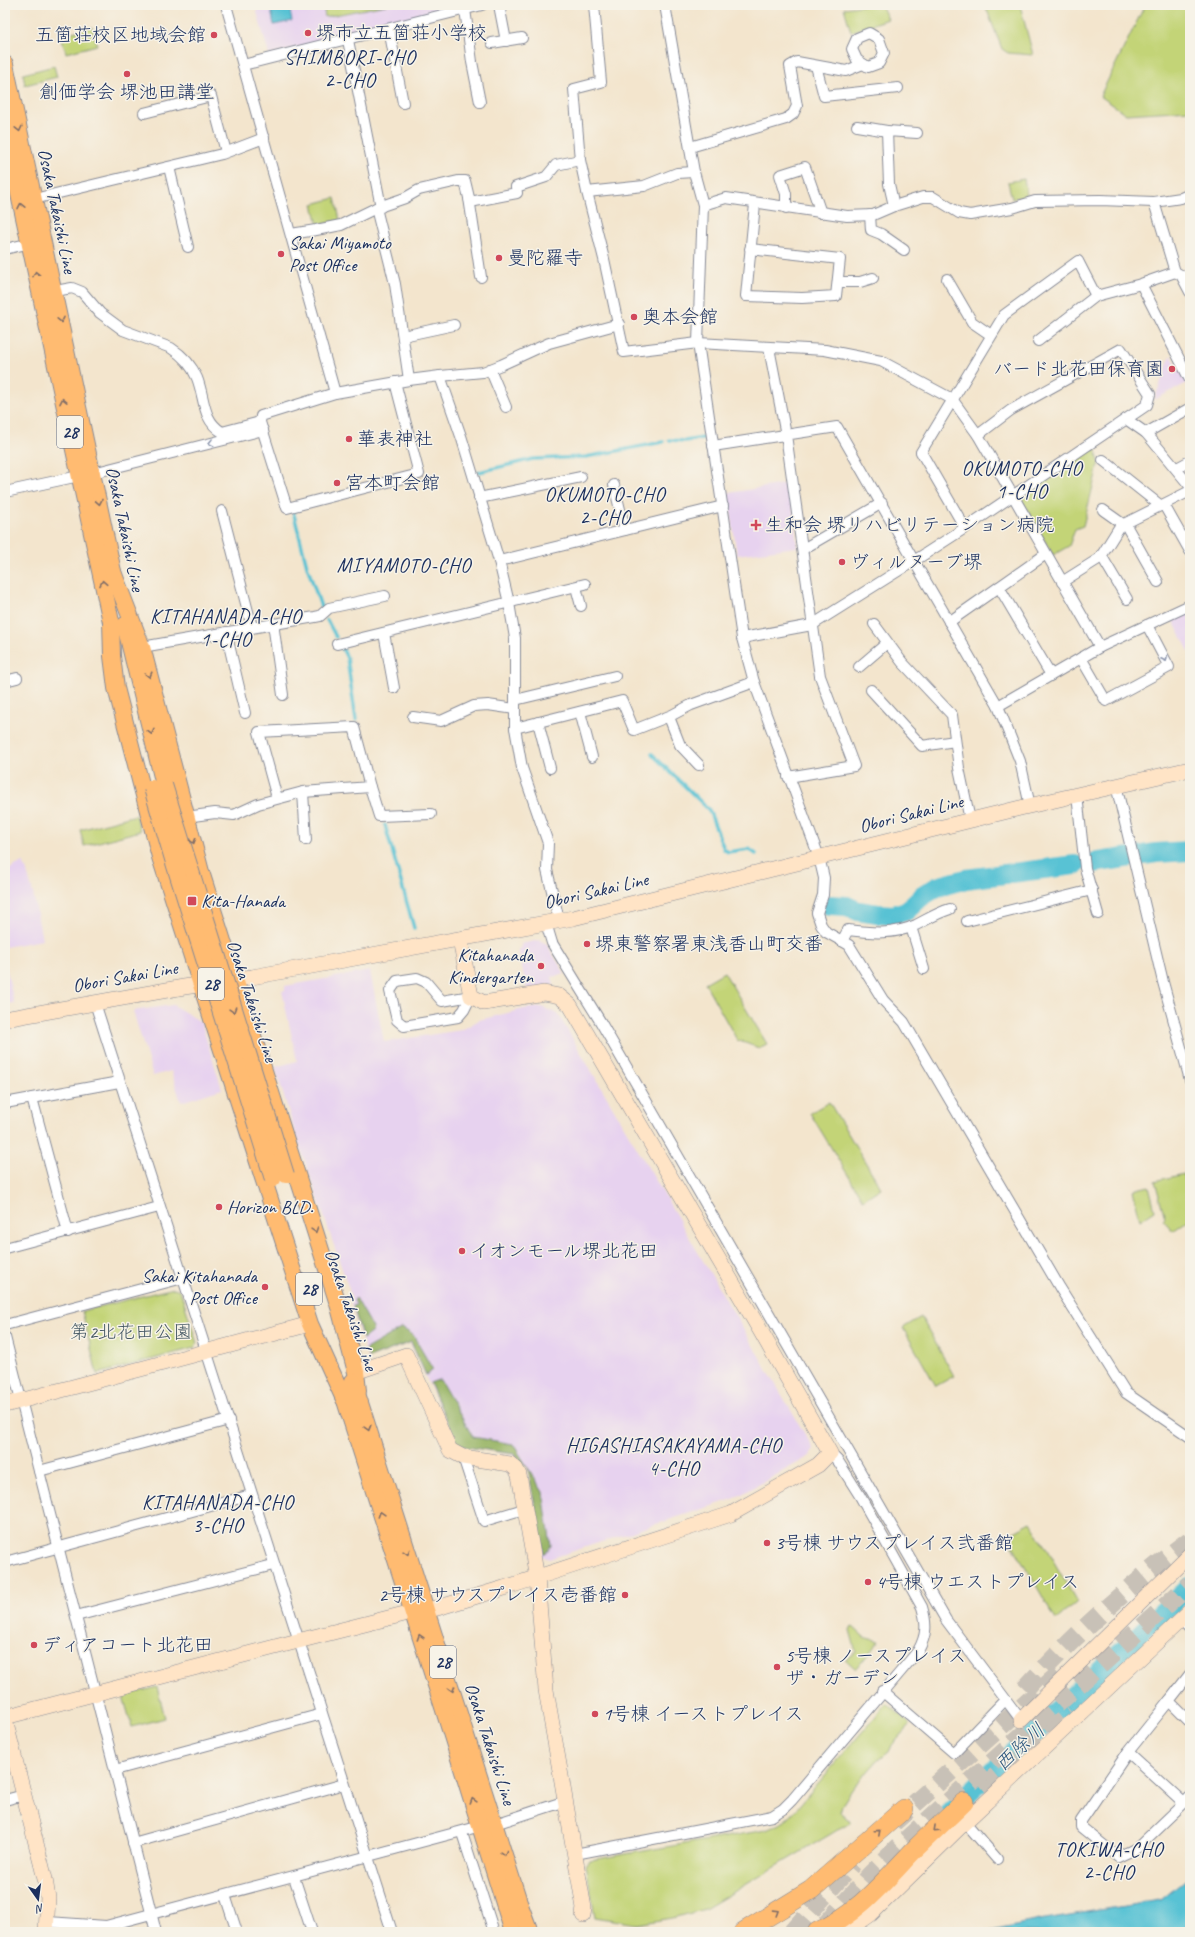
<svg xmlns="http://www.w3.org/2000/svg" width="1195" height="1937" font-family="Caveat,'Klee One',sans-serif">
  <rect width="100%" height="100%" fill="#f7f3e8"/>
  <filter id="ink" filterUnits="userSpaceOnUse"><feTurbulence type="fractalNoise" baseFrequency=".025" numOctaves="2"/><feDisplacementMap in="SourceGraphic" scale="8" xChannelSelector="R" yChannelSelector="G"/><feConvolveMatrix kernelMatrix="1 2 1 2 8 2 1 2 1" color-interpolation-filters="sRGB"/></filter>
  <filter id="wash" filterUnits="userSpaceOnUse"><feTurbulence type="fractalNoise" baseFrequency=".012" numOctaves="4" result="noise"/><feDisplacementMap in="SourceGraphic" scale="16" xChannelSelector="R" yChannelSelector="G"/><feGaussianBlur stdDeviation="0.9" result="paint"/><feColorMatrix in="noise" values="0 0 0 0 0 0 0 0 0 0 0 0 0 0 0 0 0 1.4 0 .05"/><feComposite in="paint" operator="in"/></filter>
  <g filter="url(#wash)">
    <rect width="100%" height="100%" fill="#f3e5cd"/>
    <g fill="#e7d2ef">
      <polygon points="255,5 437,5 439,12 269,55"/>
      <polygon points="1171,355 1187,383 1154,400"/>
      <polygon points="790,483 797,547 737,555 728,493"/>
      <polygon points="1190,610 1190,653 1172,619"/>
      <polygon points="22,862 26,868 33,893 42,940 5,947 5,872"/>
      <polygon points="540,940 547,945 565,974 552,977 554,985 527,990 518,949 522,948 521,944"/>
      <polygon points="5,962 14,1003 5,1004"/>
      <polygon points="370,971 384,1042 462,1030 479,1020 524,1009 542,1007 558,1014 813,1448 810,1456 733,1499 549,1559 542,1556 528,1468 513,1455 461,1446 456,1442 410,1343 368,1359 350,1301 351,1297 349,1289 294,1129 275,1067 297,1061 282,991 285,990 285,986"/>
      <polygon points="173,1005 201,1022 222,1089 181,1102 171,1071 153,1076 133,1011"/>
    </g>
    <g fill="#c3d477" stroke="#6f826a">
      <polygon points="323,5 386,5 325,17"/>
      <polygon points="867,5 881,5 888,19 851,32 844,8"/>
      <polygon points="985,5 1020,5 1033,55 1008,53 1002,49"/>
      <polygon points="1145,5 1190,5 1190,110 1126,114 1100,96"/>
      <polygon points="92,27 97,45 66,53 61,35"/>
      <polygon points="54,66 57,77 25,85 23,74"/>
      <polygon points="1024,179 1027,195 1012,199 1008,182"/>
      <polygon points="335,198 340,220 318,225 313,204"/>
      <polygon points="1093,449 1096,450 1099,462 1083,526 1075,529 1069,546 1053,555 1022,501 1023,496"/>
      <polygon points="136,815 140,831 84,846 80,830"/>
      <polygon points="724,972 767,1044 759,1048 737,1040 705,983"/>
      <polygon points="829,1102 881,1188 863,1200 810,1113"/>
      <polygon points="1184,1174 1190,1202 1190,1219 1173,1231 1163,1220 1165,1218 1155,1181"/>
      <polygon points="1149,1186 1155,1210 1140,1220 1133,1190"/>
      <polygon points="174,1288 180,1290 197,1343 194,1348 97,1374 82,1311"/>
      <polygon points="921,1317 954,1376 936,1386 903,1328"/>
      <polygon points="1031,1522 1077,1602 1056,1620 1007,1535"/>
      <polygon points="852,1626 864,1637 879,1641 856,1669 845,1659 856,1652 850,1630"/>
      <polygon points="157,1687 165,1718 132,1727 123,1696"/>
      <polygon points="887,1703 911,1725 892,1745 890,1750 878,1760 853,1788 842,1805 840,1812 851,1822 705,1909 677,1917 637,1924 595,1917 586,1865 590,1860 766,1830 780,1824 790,1816"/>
    </g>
    <g fill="#9ab668" stroke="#5a7263">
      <polygon points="356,1298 373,1328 372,1332 363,1339 353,1306 356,1305 354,1300"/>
      <polygon points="402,1328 413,1335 433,1370 426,1375 411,1342 369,1358 366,1349"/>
      <polygon points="438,1380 440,1380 473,1437 513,1444 543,1492 551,1546 544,1554 528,1468 514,1454 461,1446 456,1441 430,1383"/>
    </g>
    <g fill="#59c2d4" stroke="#3a7899">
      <polygon points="270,5 289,5 292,21 274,25"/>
      <polygon points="1190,1876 1190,1932 982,1932 1039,1920 1161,1900"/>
    </g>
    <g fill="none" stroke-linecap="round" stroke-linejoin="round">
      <g stroke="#59c2d4" stroke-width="3.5">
        <polyline points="669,440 685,441 703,438"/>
        <polyline points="479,472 533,459 586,457 663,442"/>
        <polyline points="293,511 307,566 321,607"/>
        <polyline points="327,620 336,637"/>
        <polyline points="342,648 347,658 356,720"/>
        <polyline points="652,754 709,810 724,849 728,852 749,849 756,854"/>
        <polyline points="385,825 414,928"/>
      </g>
      <g stroke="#59c2d4" stroke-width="20">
        <polyline points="1093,863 1156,853 1190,851"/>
        <polyline points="829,905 847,906 858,911 878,914 892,915 906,911 921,897 937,887 966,879 1075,865"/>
        <polyline points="948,1813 1190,1587"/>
      </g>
    </g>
  </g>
  <g filter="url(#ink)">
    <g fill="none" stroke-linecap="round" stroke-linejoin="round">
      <g stroke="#c8c1b7" stroke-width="19" stroke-dasharray="19 10" stroke-linecap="butt">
        <path d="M1025,1689c50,-55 106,-105 165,-149"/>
        <polyline points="982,1788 1072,1713"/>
        <polyline points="893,1823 1058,1675"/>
        <polyline points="826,1924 870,1875 904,1842 1190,1584"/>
        <polyline points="792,1932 853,1863"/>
      </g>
      <g stroke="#878a96" stroke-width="12">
        <g id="street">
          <polyline points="226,5 335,393 409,380 440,376 462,439 499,561 509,603 515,638 515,728 522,768 548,843 547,870 559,920"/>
          <polyline points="499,5 506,41"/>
          <polyline points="594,5 601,82 574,89 580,160 587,192 604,259 624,352 698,343 825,350 881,361 952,399 978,435 1100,647 1190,605"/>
          <polyline points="665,5 694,172 703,205 698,343 742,638 754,682 819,857 824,878 823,895 817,913 821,925 826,932 849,945 883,1000 904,1022 1060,1288 1126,1393 1190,1437"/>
          <polyline points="465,9 472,62 480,102"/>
          <polyline points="389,29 403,103"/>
          <polygon points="869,33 879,39 884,53 879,63 868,67 857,60 852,49 857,38"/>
          <polyline points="348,40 381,207"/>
          <polyline points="492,43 522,38"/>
          <polyline points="243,65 482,5"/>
          <polyline points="816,66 824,96 898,88"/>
          <polyline points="144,113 211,96 226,152"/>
          <polyline points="857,126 887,131"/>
          <polyline points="690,147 786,119 793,114 797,106 790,66 797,62 846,71 863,64"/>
          <polyline points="169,167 188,247"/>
          <polyline points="587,192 644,186 677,173 694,172"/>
          <polyline points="469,198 481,277"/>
          <polyline points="34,199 222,154 264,138"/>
          <polyline points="1154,202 1175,272 1141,284 1190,380"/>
          <polyline points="703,205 726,198 847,216 873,215 894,206 923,197 933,197 959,213 970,215 1012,208 1035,201 1100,200 1154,202 1181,198 1190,194"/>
          <polyline points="894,206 889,184 887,131 917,133"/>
          <polyline points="376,208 395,284 409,380"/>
          <polyline points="786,208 786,194 780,175 805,167 821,213"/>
          <polyline points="870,215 871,230 881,234 904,250"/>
          <polyline points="291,234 316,230 341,225 376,208 405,198 419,190 458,181 465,181 470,202 517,193 516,187 546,177 556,165 580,160"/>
          <polyline points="5,249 35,242"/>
          <polyline points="750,249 840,259 836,296 802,298 746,296 755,204"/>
          <polyline points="1175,272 1181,275 1190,292"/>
          <polyline points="947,279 972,322 991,335"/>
          <polyline points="838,282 860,282 873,278"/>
          <path d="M55,291l17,-3 10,4 18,21 23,17 48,18c11,7 21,18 26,30 8,20 5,42 25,54l38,-10"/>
          <polyline points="403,336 454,325"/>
          <polyline points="1038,341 1096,296"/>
          <polyline points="769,348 786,435 820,676 854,766 788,777"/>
          <polyline points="490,369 506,407"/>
          <polyline points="440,376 483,372 501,365 549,343 619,324"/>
          <polyline points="335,393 261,416 260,422 287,508 419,474 395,382"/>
          <polyline points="1126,419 1146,433 1190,486"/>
          <polyline points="1146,433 1190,408"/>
          <polyline points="713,446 837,427 914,561 965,528 921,452 1004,315 1078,261 1096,296 1141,284"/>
          <polyline points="1103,460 1161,506"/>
          <polyline points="1177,468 1190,461"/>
          <polyline points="614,485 625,530"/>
          <polyline points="5,492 93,473 263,430"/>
          <polyline points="479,498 581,477"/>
          <polyline points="1164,505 1190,551"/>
          <polyline points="1103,510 1127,527 1158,582"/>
          <polyline points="222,511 252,627"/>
          <polyline points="965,528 1147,405 1150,394 1121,349 1011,410 978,435"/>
          <polyline points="803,549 882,503"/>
          <polyline points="1101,555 1127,599"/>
          <polyline points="499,561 723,506"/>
          <polyline points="1062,582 1100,558 1120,526 1190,491"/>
          <polyline points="576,587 581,606"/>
          <polyline points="999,587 1051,675"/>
          <polyline points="949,622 1046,554"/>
          <polyline points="273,623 283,695"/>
          <polyline points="874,624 902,662 952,715 959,768 970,820"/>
          <polyline points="226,632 245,713"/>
          <polyline points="384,633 394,688"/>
          <polyline points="742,638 812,625 914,561 998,706 1100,647"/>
          <polyline points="337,644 585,584"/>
          <polyline points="142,647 315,617 320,616 329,608 385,596"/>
          <polyline points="1081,658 1106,701 1169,667 1147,625"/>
          <polyline points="859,667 887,643"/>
          <polyline points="5,681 17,678"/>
          <polyline points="871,690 922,746 955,741"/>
          <polyline points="515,700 615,676"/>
          <polyline points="998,706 1020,761 1030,806"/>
          <polyline points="580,712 592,757"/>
          <polyline points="413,717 441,721 474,706 488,705 515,709"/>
          <polyline points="669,717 680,745 699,765"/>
          <polyline points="538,722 550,768"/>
          <polyline points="515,728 622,701 634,730 672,715 691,705 754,682"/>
          <polyline points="1116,785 1163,982 1190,1080"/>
          <polyline points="370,787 379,816 431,814"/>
          <polyline points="303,792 306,840"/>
          <polyline points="1077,795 1085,868 1098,914"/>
          <polyline points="186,817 215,813 234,815 258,804 303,792 370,787 354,727 259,732 277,798"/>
          <polyline points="967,921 1092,890"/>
          <polyline points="546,923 552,943 600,1021 946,1620 1021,1720"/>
          <polyline points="911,927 924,969"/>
          <path d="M842,941l6,-11c23,3 46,5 68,-5 12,-6 21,-12 34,-16"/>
          <polygon points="417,978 426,982 442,1001 471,996 464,1010 458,1017 404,1026 397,1020 390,991 397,981"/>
          <polyline points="95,1003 392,1932"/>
          <polyline points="32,1098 68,1232"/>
          <polyline points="5,1103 119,1082"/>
          <polyline points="5,1248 159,1207"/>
          <polyline points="5,1325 183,1278"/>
          <polyline points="5,1337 156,1932"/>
          <polyline points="463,1457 484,1521 524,1509"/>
          <polyline points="39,1471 229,1420"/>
          <polyline points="5,1562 251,1495"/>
          <polyline points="76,1616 273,1565"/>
          <polyline points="1181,1619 1190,1629"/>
          <polyline points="1190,1674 1169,1701 1190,1722"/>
          <polyline points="882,1691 954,1753 1005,1700"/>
          <polyline points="1128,1752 1169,1701"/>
          <polyline points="115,1770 322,1714"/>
          <polyline points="5,1800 24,1795"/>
          <polyline points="1184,1803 1128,1752 1081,1821 1081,1827 1118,1857 1137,1848 1184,1803 1190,1797"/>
          <polyline points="965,1822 997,1859"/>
          <polyline points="495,1824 566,1801"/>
          <polyline points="462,1833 494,1932"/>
          <polyline points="133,1843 344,1784"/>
          <path d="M575,1854l197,-38 11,-7 9,-9 126,-149c9,-16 9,-27 4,-44l-62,-111 -22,-35 -8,-8"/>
          <polyline points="294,1877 312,1932"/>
          <polyline points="225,1895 237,1932"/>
          <polyline points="48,1922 106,1926 481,1826"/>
        </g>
      </g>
      <g stroke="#878a96" stroke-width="16">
        <g id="secondary">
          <polyline points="5,1019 184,987 252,977 573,918 1020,808 1190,769"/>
          <polyline points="356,1372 406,1355 450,1450 463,1457 510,1464 516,1469 519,1475 537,1578 546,1690 584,1908 583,1915"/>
          <polyline points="5,1405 310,1324"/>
          <polyline points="5,1717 298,1641 412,1612 437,1608 504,1588 731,1514 818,1465 830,1453 760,1330 570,1005 559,996 544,993 484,1003 471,996 460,939"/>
          <polyline points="5,1720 45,1879 48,1898 46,1932"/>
          <polyline points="1021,1720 1190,1554"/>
          <polyline points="845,1932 871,1914 965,1822 1190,1611"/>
        </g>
      </g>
      <g stroke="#878a96" stroke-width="18">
        <g id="primary">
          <polyline points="5,64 115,581"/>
          <polyline points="5,129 113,631"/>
          <polyline points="113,572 142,647 201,872 339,1307 356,1372 358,1391"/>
          <polyline points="111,621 112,656 116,688 160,857 310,1324 344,1399"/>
          <polyline points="125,625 164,785"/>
          <polyline points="353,1381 521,1908 530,1932"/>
          <polyline points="341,1388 443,1707 513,1932"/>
        </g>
      </g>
      <g stroke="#878a96" stroke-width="20">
        <g id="highway">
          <polyline points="743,1932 811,1890 904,1809"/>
          <path d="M817,1932c41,-18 68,-52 98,-83 16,-16 33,-31 49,-47"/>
        </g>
      </g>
      <use href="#street" stroke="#fff" stroke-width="10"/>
      <use href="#secondary" stroke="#ffe4c6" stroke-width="15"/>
      <use href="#primary" stroke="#ffbb71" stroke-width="16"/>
      <use href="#highway" stroke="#ffbb71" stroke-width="19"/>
      <g stroke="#878a96" stroke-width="18" stroke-linecap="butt">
        <g id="primary-bridge">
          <polyline points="164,785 286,1175"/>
          <polyline points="152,788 175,866 273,1179"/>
        </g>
      </g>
      <use href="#primary-bridge" stroke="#ffbb71" stroke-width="16"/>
    </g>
    <defs><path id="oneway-chevron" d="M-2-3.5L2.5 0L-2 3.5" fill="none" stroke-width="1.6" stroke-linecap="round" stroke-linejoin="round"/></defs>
    <g stroke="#826e67">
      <use href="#oneway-chevron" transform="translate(19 129) rotate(77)"/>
      <use href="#oneway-chevron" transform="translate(21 206) rotate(-102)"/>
      <use href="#oneway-chevron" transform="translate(36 274) rotate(-102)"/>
      <use href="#oneway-chevron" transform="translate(61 320) rotate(78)"/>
      <use href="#oneway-chevron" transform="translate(63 401) rotate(-102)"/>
      <use href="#oneway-chevron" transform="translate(99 502) rotate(79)"/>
      <use href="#oneway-chevron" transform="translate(103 583) rotate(-101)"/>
      <use href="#oneway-chevron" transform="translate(149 675) rotate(75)"/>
      <use href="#oneway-chevron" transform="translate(151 732) rotate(76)"/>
      <use href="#oneway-chevron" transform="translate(193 841) rotate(75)"/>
      <use href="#oneway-chevron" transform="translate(233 1010) rotate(72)"/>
      <use href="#oneway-chevron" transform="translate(315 1230) rotate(72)"/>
      <use href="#oneway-chevron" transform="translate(368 1428) rotate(74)"/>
      <use href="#oneway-chevron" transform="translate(381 1514) rotate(-108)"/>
      <use href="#oneway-chevron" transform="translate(407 1552) rotate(72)"/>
      <use href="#oneway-chevron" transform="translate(420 1637) rotate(-108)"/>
      <use href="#oneway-chevron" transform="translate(452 1689) rotate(72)"/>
      <use href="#oneway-chevron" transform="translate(473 1801) rotate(-107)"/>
      <use href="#oneway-chevron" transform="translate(936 1829) rotate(137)"/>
      <use href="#oneway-chevron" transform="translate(878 1832) rotate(-42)"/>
      <use href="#oneway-chevron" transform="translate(504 1853) rotate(73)"/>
      <use href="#oneway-chevron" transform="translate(776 1912) rotate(-32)"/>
    </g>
    <g stroke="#8d97ae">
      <use href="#oneway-chevron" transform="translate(211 443) rotate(166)"/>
      <use href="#oneway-chevron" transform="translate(1165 659) rotate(63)"/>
    </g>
  </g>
  <g fill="#d1495b" stroke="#f7f3e8" stroke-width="1.5">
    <circle cx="308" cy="33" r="4"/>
    <circle cx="214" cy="35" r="4"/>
    <circle cx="127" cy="74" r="4"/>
    <circle cx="281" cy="254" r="4"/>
    <circle cx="499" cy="258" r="4"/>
    <circle cx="634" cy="317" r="4"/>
    <circle cx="1172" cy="369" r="4"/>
    <circle cx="349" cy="439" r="4"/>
    <circle cx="337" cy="483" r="4"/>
    <path d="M754 519h4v4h4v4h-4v4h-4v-4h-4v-4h4z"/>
    <circle cx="842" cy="562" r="4"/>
    <rect x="187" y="896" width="10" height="10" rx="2"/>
    <circle cx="587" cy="944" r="4"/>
    <circle cx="541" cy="966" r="4"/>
    <circle cx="219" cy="1207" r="4"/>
    <circle cx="462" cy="1251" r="4"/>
    <circle cx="265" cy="1287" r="4"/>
    <circle cx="767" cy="1543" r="4"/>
    <circle cx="868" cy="1582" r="4"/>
    <circle cx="625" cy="1595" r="4"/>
    <circle cx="34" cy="1645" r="4"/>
    <circle cx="777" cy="1667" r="4"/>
    <circle cx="595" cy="1714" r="4"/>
  </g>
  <g text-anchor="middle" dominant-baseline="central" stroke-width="3" stroke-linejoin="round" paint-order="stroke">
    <g fill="#f7f3e8" stroke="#5d6a87" stroke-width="1">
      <rect x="57" y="416" width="26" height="32" rx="3"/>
      <rect x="198" y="968" width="26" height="32" rx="3"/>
      <rect x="296" y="1273" width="26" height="32" rx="3"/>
      <rect x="430" y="1646" width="26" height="32" rx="3"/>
    </g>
    <g font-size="18" font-weight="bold" fill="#1b2f5e">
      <text x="70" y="432">28</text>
      <text x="211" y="984">28</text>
      <text x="309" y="1289">28</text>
      <text x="443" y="1662">28</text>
    </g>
    <g font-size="19" fill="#1b2f5e" stroke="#f7f3e8" text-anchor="start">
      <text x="316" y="33">堺市立五箇荘小学校</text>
      <text x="206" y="35" text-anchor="end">五箇荘校区地域会館</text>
      <text x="127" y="92" text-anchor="middle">創価学会 堺池田講堂</text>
      <text x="289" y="243">Sakai Miyamoto<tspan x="289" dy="22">Post Office</tspan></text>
      <text x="507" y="258">曼陀羅寺</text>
      <text x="642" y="317">奥本会館</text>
      <text x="1164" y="369" text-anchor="end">バード北花田保育園</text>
      <text x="357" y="439">華表神社</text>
      <text x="345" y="483">宮本町会館</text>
      <text x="765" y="525">生和会 堺リハビリテーション病院</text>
      <text x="850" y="562">ヴィルヌーブ堺</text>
      <text x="201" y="901">Kita-Hanada</text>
      <text x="595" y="944">堺東警察署東浅香山町交番</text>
      <text x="533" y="955" text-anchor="end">Kitahanada<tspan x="533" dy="22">Kindergarten</tspan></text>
      <text x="227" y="1207">Horizon BLD.</text>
      <text x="470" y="1251">イオンモール堺北花田</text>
      <text x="257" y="1276" text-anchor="end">Sakai Kitahanada<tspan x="257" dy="22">Post Office</tspan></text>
      <text x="775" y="1543">3号棟 サウスプレイス弐番館</text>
      <text x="876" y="1582">4号棟 ウエストプレイス</text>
      <text x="617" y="1595" text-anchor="end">2号棟 サウスプレイス壱番館</text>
      <text x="42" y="1645">ディアコート北花田</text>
      <text x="785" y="1656">5号棟 ノースプレイス<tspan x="785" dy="22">ザ・ガーデン</tspan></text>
      <text x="603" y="1714">1号棟 イーストプレイス</text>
    </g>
    <g font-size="19" fill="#1b2f5e" stroke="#f7f3e8">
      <text transform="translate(57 211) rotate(78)">Osaka Takaishi Line</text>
      <text transform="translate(125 529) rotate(78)">Osaka Takaishi Line</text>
      <text transform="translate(911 814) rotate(-14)">Obori Sakai Line</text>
      <text transform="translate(596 891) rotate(-13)">Obori Sakai Line</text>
      <text transform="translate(125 977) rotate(-10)">Obori Sakai Line</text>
      <text transform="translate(252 1001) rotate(72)">Osaka Takaishi Line</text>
      <text transform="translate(351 1310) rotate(71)">Osaka Takaishi Line</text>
      <text transform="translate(490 1744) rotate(72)">Osaka Takaishi Line</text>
    </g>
    <g font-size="19" fill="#455864" stroke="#f7f3e8">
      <text x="131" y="1332">第2北花田公園</text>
    </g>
    <g font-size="20" letter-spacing="1" fill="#1b2f5e" stroke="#f7f3e8">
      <text x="350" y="57">SHIMBORI-CHO<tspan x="350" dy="23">2-CHO</tspan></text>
      <text x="1022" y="468">OKUMOTO-CHO<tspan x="1022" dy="23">1-CHO</tspan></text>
      <text x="605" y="494">OKUMOTO-CHO<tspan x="605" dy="23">2-CHO</tspan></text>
      <text x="404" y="565">MIYAMOTO-CHO</text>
      <text x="226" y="616">KITAHANADA-CHO<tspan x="226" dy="23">1-CHO</tspan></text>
      <text x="674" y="1445">HIGASHIASAKAYAMA-CHO<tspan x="674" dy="23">4-CHO</tspan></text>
      <text x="218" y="1502">KITAHANADA-CHO<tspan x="218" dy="23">3-CHO</tspan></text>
      <text x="1109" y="1849">TOKIWA-CHO<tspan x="1109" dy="23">2-CHO</tspan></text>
    </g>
    <g font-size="20" font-style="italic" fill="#2a547c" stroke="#f7f3e8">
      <text transform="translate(1020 1747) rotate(-43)">西除川</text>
    </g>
  </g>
  <rect width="1195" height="1937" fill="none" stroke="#f7f3e8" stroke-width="20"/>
  <g transform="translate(38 1899) rotate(166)" stroke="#f7f3e8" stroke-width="3" paint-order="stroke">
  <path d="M0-3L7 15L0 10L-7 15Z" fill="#1b2f5e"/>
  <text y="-6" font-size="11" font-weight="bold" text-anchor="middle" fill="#1b2f5e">N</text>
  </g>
</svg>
